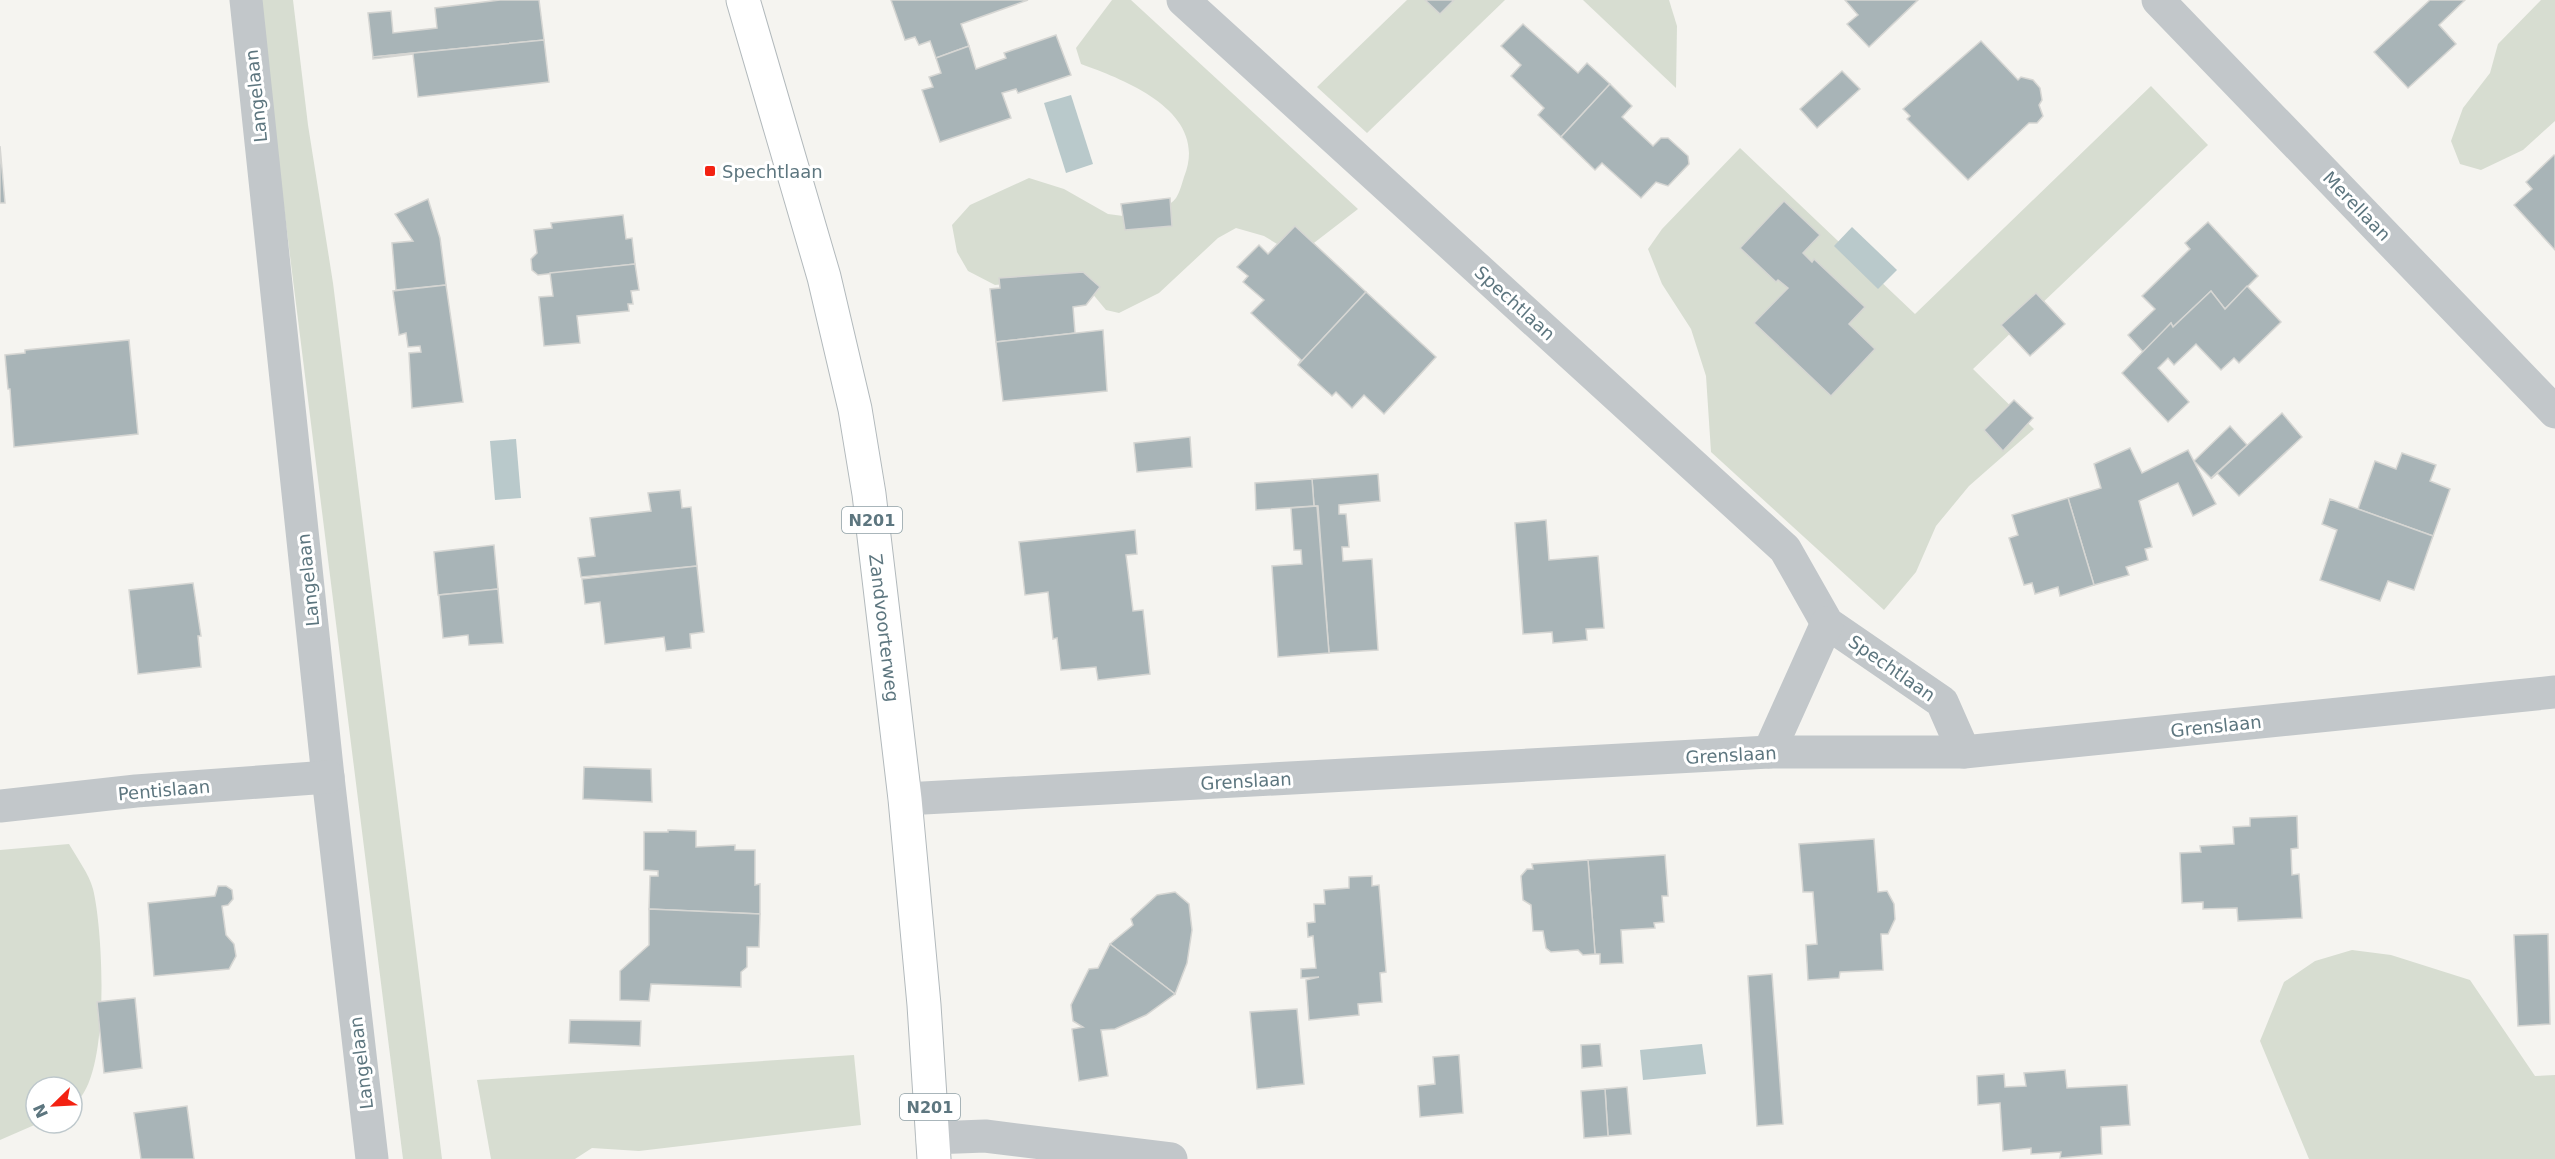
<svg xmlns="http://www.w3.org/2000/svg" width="2555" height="1159" font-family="'DejaVu Sans',sans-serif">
  <rect width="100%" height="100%" fill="#f5f4f0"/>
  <g fill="#d7ddd1">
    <polygon points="258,0 293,0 308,125 333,283 442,1159 403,1159"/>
    <path d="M1112,0h19l227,209 -61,47 -33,-20 -28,-8 -18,10 -59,55 -40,20 -13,-3 -15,-18 -30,-14 -66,7 -27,-14 -11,-19 -5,-27 18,-20 59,-27 35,11 44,25 38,5c9,-6 24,-13 30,-21 4,-6 6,-15 8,-21 26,-64 -56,-96 -103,-113l-5,-16z"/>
    <polygon points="1407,0 1505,0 1367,133 1317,87"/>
    <polygon points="1583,0 1669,0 1677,26 1676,88"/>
    <polygon points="2541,0 2555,0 2555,121 2523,150 2481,170 2460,164 2451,141 2463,108 2490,73 2498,44"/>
    <polygon points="2151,86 2208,145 1973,369 2034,429 1969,486 1936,526 1916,572 1884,610 1711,452 1706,376 1691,329 1662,284 1648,249 1662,229 1740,148 1915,314"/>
    <path d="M69,844c8,14 20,30 24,45 10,40 19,194 -21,216v-18h-36v36h3l-39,17v-290z"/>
    <polygon points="2352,950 2391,955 2470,980 2535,1076 2555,1075 2555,1159 2309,1159 2260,1041 2284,982 2315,961"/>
    <polygon points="854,1055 861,1125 639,1151 592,1148 575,1159 491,1159 477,1080"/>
  </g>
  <g fill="#b9c9cb">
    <polygon points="1071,95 1093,164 1066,173 1044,103"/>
    <polygon points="1852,227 1897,270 1878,289 1834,246"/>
    <polygon points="516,439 521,498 495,500 490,441"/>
    <polygon points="1702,1044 1706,1074 1643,1080 1640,1050"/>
  </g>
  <g fill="#a8b4b7" stroke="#d6d6d3" stroke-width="1.5">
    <polygon points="500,0 539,0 544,40 373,57 368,13 391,11 393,33 437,28 435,8"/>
    <polygon points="891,0 1028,0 961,24 969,46 936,58 930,41 919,45 915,37 905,40"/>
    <polygon points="1425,0 1454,0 1440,14"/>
    <polygon points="1845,0 1918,0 1869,47 1847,24 1858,15"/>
    <polygon points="2430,0 2465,0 2439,25 2456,44 2408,88 2374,52"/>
    <polygon points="1523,24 1578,73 1587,63 1610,84 1561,137 1538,115 1544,108 1511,76 1521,65 1501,46"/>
    <polygon points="1056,35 1071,75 1018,93 1016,89 1002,93 1011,118 940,142 922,90 933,87 929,77 941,73 936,58 969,46 976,69 1006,58 1004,53"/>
    <polygon points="544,40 549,82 418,97 413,54 373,59 373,57"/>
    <polygon points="1981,41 2018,80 2021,77 2033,80 2040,88 2042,100 2039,105 2043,116 2037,123 2029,123 1968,180 1907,119 1910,116 1903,109"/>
    <polygon points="1842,71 1860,89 1817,128 1800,109"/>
    <polygon points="1610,84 1632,106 1622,117 1653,146 1661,138 1668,138 1688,156 1689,164 1668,186 1656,182 1641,198 1602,163 1595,170 1561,137"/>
    <polygon points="0,146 5,203 0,203"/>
    <polygon points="2554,155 2555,156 2555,250 2514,205 2532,189 2526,182"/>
    <polygon points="1170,198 1172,226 1125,230 1121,204"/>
    <polygon points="428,199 440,238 446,285 396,290 392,243 413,241 395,214"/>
    <polygon points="1784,201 1820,235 1803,253 1812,262 1814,259 1865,307 1849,324 1875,349 1831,396 1754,323 1788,288 1778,280 1776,282 1740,248"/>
    <polygon points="623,215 626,239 632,238 635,264 538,275 532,270 531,259 537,253 534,230 552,228 551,223"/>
    <polygon points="2208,222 2258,276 2225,309 2211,291 2173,327 2171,323 2144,353 2128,335 2155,309 2142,296 2190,249 2185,243"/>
    <polygon points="1295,226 1366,292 1298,365 1301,360 1251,313 1264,300 1243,282 1248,276 1237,267 1259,245 1268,254"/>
    <polygon points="635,264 639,290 631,291 633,304 628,304 629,311 577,316 580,343 544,346 539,297 553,296 550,273"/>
    <polygon points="1083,272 1100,287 1086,305 1073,307 1075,333 996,342 990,289 1000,288 999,278"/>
    <polygon points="446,285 463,402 412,408 409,353 421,352 420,346 408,347 406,333 399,335 393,291"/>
    <polygon points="2247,286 2281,322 2239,363 2234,358 2221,370 2196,344 2174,365 2168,358 2158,368 2189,402 2168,422 2122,373 2171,323 2173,327 2211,291 2225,309"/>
    <polygon points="1366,292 1436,357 1384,414 1364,395 1352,408 1336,392 1332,396 1298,365"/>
    <polygon points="2036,293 2065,324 2030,356 2001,325"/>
    <polygon points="1103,330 1107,391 1003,401 996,342"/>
    <polygon points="129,340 138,434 14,447 10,389 8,389 5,355 25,353 25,350"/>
    <polygon points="2014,400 2033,418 2003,451 1984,430"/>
    <polygon points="2282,413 2302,437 2239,496 2217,473 2211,479"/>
    <polygon points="2230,426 2247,445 2211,478 2194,461"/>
    <polygon points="1190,437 1192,467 1137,472 1134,443"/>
    <polygon points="2130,448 2142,473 2188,450 2216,504 2193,516 2178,483 2139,501 2152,547 2145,549 2148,560 2126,567 2129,575 2094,585 2068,498 2101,488 2094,464"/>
    <polygon points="2402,453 2436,465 2430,481 2450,489 2433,536 2358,509 2375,461 2396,469"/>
    <polygon points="1378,474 1380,501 1339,505 1339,514 1346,514 1349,547 1342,547 1343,561 1372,559 1378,650 1329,653 1318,506 1314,506 1312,479"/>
    <polygon points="1312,479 1314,506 1256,510 1255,483"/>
    <polygon points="680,490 682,508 691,507 697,566 581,577 578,558 595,556 590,518 651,511 648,493"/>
    <polygon points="2068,498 2094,585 2060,596 2058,587 2035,594 2032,583 2024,585 2009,538 2018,535 2012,515"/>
    <polygon points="2330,499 2433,536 2414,590 2388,581 2380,601 2320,580 2337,530 2322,524"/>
    <polygon points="1317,506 1329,653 1278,657 1272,566 1302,564 1301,550 1294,550 1291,508"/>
    <polygon points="1546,520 1549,560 1598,556 1604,628 1586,629 1587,640 1553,643 1552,632 1523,634 1515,523"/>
    <polygon points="1135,530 1137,554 1126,555 1133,611 1143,610 1150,674 1098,680 1096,667 1061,670 1057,638 1053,639 1048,592 1025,595 1019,542"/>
    <polygon points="494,545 498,589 438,595 434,552"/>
    <polygon points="697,566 704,632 690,634 691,648 666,651 664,637 605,644 600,602 585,604 582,579"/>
    <polygon points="193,583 201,636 198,636 201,667 138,674 129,590"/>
    <polygon points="498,589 503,643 469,645 468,635 443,638 439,595"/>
    <polygon points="584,767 651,769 652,802 583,799"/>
    <polygon points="2297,816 2298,848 2291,849 2292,875 2299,874 2302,918 2238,921 2237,908 2203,909 2203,902 2182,903 2180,853 2201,852 2200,846 2234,844 2233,827 2250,826 2250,818"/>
    <polygon points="668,830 696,831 696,847 735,845 735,850 755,850 755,885 760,884 760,914 649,909 650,876 658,876 658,871 644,870 644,832 668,832"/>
    <polygon points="1874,839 1878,892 1887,891 1894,904 1895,919 1888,934 1881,934 1883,970 1840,972 1839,978 1808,980 1806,945 1817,944 1813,892 1803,892 1799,844"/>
    <polygon points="1665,855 1668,896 1662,896 1664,922 1654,923 1655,928 1621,930 1623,963 1600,964 1600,954 1595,954 1588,860"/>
    <polygon points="1588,860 1595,954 1583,955 1578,950 1551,952 1546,948 1543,931 1533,931 1531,905 1523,900 1521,876 1527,869 1533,869 1532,864"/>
    <polygon points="1372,876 1372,886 1379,885 1386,972 1380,973 1382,1002 1358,1004 1359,1015 1309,1020 1306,980 1319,977 1301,978 1301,969 1316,968 1313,936 1308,937 1307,923 1315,922 1314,904 1325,904 1324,890 1349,888 1349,877"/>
    <polygon points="218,886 226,886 232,890 233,899 228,905 222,906 226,935 234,944 236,956 229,969 154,976 148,903 215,896"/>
    <polygon points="1175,892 1189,904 1192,930 1187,963 1175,994 1110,944 1133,925 1131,919 1157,895"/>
    <polygon points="649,909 760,914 759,947 747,947 747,967 741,972 741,987 651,984 649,1001 620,1000 620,971 649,945"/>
    <polygon points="2548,934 2550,1024 2518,1026 2514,935"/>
    <polygon points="1110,944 1175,994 1146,1015 1115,1029 1101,1030 1108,1076 1079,1081 1072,1029 1083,1027 1073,1021 1071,1005 1089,969 1098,968"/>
    <polygon points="1772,974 1783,1124 1757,1126 1748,976"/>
    <polygon points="135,998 142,1068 104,1073 97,1002"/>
    <polygon points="1297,1009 1304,1084 1257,1089 1250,1012"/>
    <polygon points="570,1020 641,1021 640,1046 569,1043"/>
    <polygon points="1600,1044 1602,1066 1582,1068 1581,1045"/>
    <polygon points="1459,1055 1463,1113 1420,1117 1418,1086 1435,1084 1433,1057"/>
    <polygon points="2065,1070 2067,1088 2127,1085 2130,1125 2101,1127 2102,1154 2060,1158 2061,1152 2031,1154 2031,1148 2003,1151 2000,1103 1978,1105 1977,1076 2004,1074 2005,1087 2026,1086 2024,1073"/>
    <polygon points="1627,1087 1631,1134 1608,1136 1605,1089"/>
    <polygon points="1605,1089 1608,1136 1584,1138 1581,1091"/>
    <polygon points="187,1106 194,1159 141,1159 134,1113"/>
  </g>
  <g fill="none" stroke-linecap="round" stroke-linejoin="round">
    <g stroke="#b2b9bc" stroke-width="35">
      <g id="major">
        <path id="s1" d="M743,0l81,277 31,132 14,85 36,305 19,206 10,154"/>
      </g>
    </g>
    <g stroke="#c2c7ca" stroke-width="33">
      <polyline points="246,0 328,777 372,1159"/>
      <polyline points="1183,0 1785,549 1827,623 1942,702 1964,752"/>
      <polyline points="2158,0 2555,412"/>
      <polyline points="1769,752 1827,623"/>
      <polyline points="905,799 1769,752 1964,752 2555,692"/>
      <polyline points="0,806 136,791 328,777"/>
      <polyline points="932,1138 985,1136 1171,1159"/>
    </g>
    <use href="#major" stroke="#fff" stroke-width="33"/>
  </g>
  <rect fill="#f32212" stroke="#fff" stroke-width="2" x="704" y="165" width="12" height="12" rx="3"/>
  <g text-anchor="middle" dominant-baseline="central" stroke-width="6" stroke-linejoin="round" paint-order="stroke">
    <g fill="#fff" stroke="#8e9fa5" stroke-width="1.5">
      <rect x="842" y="507" width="60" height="26" rx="4.5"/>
      <rect x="900" y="1094" width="60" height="26" rx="4.5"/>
    </g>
    <g font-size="16" font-weight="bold" fill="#5d767f">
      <text x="872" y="520">N201</text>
      <text x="930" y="1107">N201</text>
    </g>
    <g font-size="18" fill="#5d767f" stroke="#fff">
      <text transform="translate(256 96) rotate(-96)">Langelaan</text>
      <text transform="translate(2357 206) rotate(46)">Merellaan</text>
      <text transform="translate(1515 303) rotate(42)">Spechtlaan</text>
      <text transform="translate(308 580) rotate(-96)">Langelaan</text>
      <text stroke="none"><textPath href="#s1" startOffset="645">Zandvoorterweg</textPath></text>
      <text transform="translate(1892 668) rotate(35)">Spechtlaan</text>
      <text transform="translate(2216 726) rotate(-6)">Grenslaan</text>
      <text transform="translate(1731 755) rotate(-3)">Grenslaan</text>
      <text transform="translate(1246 781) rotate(-3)">Grenslaan</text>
      <text transform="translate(164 790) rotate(-5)">Pentislaan</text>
      <text transform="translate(361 1063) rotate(-97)">Langelaan</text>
    </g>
    <g font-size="18" fill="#5d767f" stroke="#fff" text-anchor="start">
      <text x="722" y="171">Spechtlaan</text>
    </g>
  </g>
  <g transform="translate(54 1105) rotate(246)"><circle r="28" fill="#ffffff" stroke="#bec8cc" stroke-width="1.5"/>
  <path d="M0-4.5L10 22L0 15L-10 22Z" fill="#f32212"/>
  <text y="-9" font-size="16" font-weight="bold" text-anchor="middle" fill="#5d767f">N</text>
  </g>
</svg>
